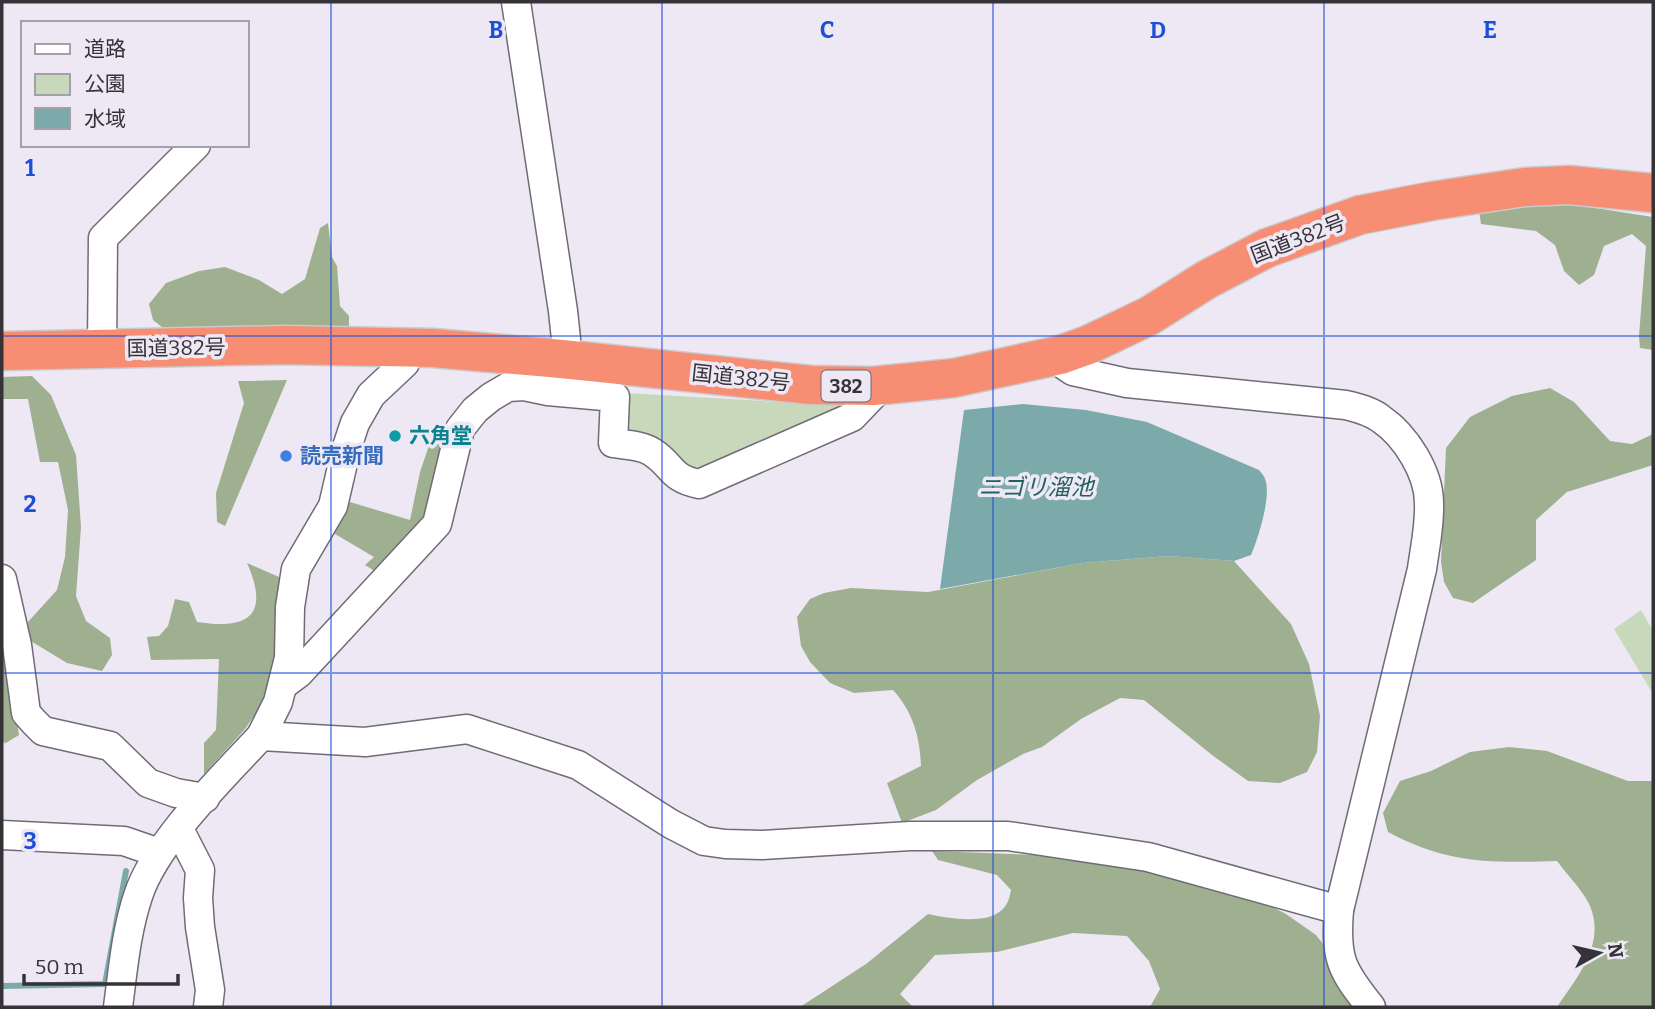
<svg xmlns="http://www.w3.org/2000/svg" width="1655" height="1009" font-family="Bitter,'Noto Sans JP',serif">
  <rect width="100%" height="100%" fill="#eee8f5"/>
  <g fill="#c8d8ba">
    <polygon points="626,393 847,406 838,414 793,427 760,440 714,466 692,467 666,453 620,436"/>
    <polygon points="1641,610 1653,631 1653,694 1614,629"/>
  </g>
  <g fill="#9fb090">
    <polygon points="1556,202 1653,217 1653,350 1640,348 1639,336 1646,246 1632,234 1604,246 1594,275 1579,285 1564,271 1555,245 1536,231 1481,224 1479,211"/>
    <polygon points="328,223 332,257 337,266 340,306 349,316 349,328 163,328 153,320 149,304 166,283 199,271 225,267 259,280 282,294 305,279 320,228"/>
    <polygon points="32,376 51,395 76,455 81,527 76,596 86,621 110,638 112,655 102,671 67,663 29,640 28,622 57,590 65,557 68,510 58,462 40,462 28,399 2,399 2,377"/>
    <polygon points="287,380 225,526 217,522 216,493 244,403 238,381"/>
    <polygon points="1550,388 1574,402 1610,441 1632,444 1653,434 1653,465 1567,492 1536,520 1536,560 1473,603 1453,598 1444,582 1441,562 1446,448 1470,417 1512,396"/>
    <polygon points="437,422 449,432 430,521 378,573 365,565 374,557 330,531 350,502 410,520 420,472"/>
    <path d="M1168,556l66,5 57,63 18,40 11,52 -3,36 -10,20 -27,11 -32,-2 -36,-26 -68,-55 -24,-2 -39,21 -39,28 -19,7 -46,26 -41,30 -34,13 -15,-40 34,-17c-1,-29 -8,-54 -28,-76l-39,3 -24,-10 -20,-21 -9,-16 -4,-29 13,-18 14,-6 27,-5 77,4 155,-29z"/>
    <path d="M247,563l32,14 2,50 -8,61 -28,41 -41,45v-31l12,-13 3,-71 -68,1 -4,-23 12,-1 9,-10 7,-27 14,3 8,20c52,8 73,-7 50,-59z"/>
    <polygon points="2,626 19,735 6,743 2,742"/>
    <path d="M1509,747l38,4 81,30h25v226h-96c20,-30 49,-63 33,-101 -7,-16 -23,-31 -33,-45 -67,2 -109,3 -169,-29l-5,-19 17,-32 31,-10 39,-19z"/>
    <path d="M932,851l179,7 142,39 33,17 30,21 15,19 25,53h-206l10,-18 -11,-28 -22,-25 -54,-3 -76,19 -62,3 -35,39 13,13h-113l66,-43 62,-50c19,4 65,13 78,-9 3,-4 4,-11 5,-15l-14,-15 -59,-15z"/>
  </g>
  <path fill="#7caaaa" d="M1023,404l63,6 61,12 112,48c2,3 5,5 6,9 7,16 -7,60 -14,76l-17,6 -66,-5 -85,7 -143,26 24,-179z"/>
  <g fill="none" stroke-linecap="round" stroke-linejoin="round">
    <polyline stroke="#7caaaa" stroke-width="6" points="2,986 105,984 126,871"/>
    <g stroke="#706b76" stroke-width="31">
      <g id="minor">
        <polyline points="516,2 563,311 566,339 562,359"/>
        <polyline points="102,349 103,238 196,145"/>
        <path d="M1060,355l4,10 9,6 54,12 219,22c12,3 25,6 35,14 25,17 48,54 48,84 1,22 -4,44 -7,66l-83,341c-4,48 2,60 32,97"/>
        <polyline points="2,579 17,645 26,713 34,722 43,731 110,746 148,783 176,793 205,798"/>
        <path d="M283,685l16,-12 138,-149 23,-95 15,-19 16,-13 17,-10 16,-1 24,5 67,6 -2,46c12,2 29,2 39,9 21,13 17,26 47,32l153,-67 21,-22v-9"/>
        <polyline points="261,736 365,742 467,729 578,765 671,824 704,841 725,844 762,845 910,836 1008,836 1148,857 1339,910"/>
        <polyline points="179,829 200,870 198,898 200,927 210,990 208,1007"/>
        <polyline points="2,835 124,841 159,853"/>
        <path d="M118,1007c5,-37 8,-75 20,-111 17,-53 84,-118 123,-160l17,-34 11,-44 1,-51 6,-38 37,-63 13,-56 9,-27 16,-28 34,-32 4,-15"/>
      </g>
    </g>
    <g stroke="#cacacb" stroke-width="41">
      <polyline id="highway" points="2,351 285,345 433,348 562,359 811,385 873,386 954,378 1060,355 1088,345 1149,316 1206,280 1267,248 1360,215 1432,201 1525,187 1569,185 1653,193"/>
    </g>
    <use href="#minor" stroke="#fff" stroke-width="28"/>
    <use href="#highway" stroke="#f78d72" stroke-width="38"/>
  </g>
  <path fill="none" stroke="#1d4ed8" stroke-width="2" stroke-opacity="0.55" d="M331,2v1005M662,2v1005M993,2v1005M1324,2v1005M2,336h1651M2,673h1651"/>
  <circle fill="#0f9aa8" stroke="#eee8f5" stroke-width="2.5" cx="395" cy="436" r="7"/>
  <circle fill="#3f7fe0" stroke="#eee8f5" stroke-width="2.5" cx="286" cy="456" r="7"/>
  <g text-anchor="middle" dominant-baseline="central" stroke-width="7" stroke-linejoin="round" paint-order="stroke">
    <rect fill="#eee8f5" stroke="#6c6971" stroke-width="2" x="821.5" y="370.5" width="49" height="31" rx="5"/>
    <g font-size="19" font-weight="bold" fill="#353338">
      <text x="846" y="386">382</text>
    </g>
    <g font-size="21" fill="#353338" stroke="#eee8f5">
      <text transform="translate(1298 239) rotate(-21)">国道382号</text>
      <text transform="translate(176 348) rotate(-1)">国道382号</text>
      <text transform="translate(741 378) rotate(6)">国道382号</text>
    </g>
    <g font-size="21" font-weight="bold" fill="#0d838f" stroke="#eee8f5" text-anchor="start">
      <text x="409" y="436">六角堂</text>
    </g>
    <g font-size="21" font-weight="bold" fill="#366cbe" stroke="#eee8f5" text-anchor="start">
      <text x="300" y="456">読売新聞</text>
    </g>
    <g font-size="23" font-style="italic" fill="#216161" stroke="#eee8f5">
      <text x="1036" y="487">ニゴリ溜池</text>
    </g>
  </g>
  <g font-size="23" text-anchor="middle" font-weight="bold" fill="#1d4ed8" stroke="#eee8f5" stroke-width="7" stroke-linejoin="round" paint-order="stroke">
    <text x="496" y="38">B</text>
    <text x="827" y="38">C</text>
    <text x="1158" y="38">D</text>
    <text x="1490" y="38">E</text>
    <text x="30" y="176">1</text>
    <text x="30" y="512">2</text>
    <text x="30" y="849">3</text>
  </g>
  <rect width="1655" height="1009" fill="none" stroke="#353338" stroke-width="7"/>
  <rect x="21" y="21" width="228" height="126" fill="#eee8f5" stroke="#a4a0a9" stroke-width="2"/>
  <rect x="35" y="44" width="35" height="10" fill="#ffffff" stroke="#a4a0a9" stroke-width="2"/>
  <text x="84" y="56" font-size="21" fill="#353338">道路</text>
  <rect x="35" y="74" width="35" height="21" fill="#c8d8ba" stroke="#a4a0a9" stroke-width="2"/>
  <text x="84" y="91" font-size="21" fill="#353338">公園</text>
  <rect x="35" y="108" width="35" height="21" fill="#7caaaa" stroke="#a4a0a9" stroke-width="2"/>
  <text x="84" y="126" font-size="21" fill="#353338">水域</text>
  <g transform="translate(1599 953) rotate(82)" stroke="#eee8f5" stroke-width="5" paint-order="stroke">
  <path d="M0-5L12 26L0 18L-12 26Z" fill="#353338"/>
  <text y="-10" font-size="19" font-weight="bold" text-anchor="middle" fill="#353338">N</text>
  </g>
  <path d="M24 974v10h154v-10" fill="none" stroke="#353338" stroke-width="3.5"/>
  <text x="35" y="974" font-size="21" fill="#353338" stroke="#eee8f5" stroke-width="5" paint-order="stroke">50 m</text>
</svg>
